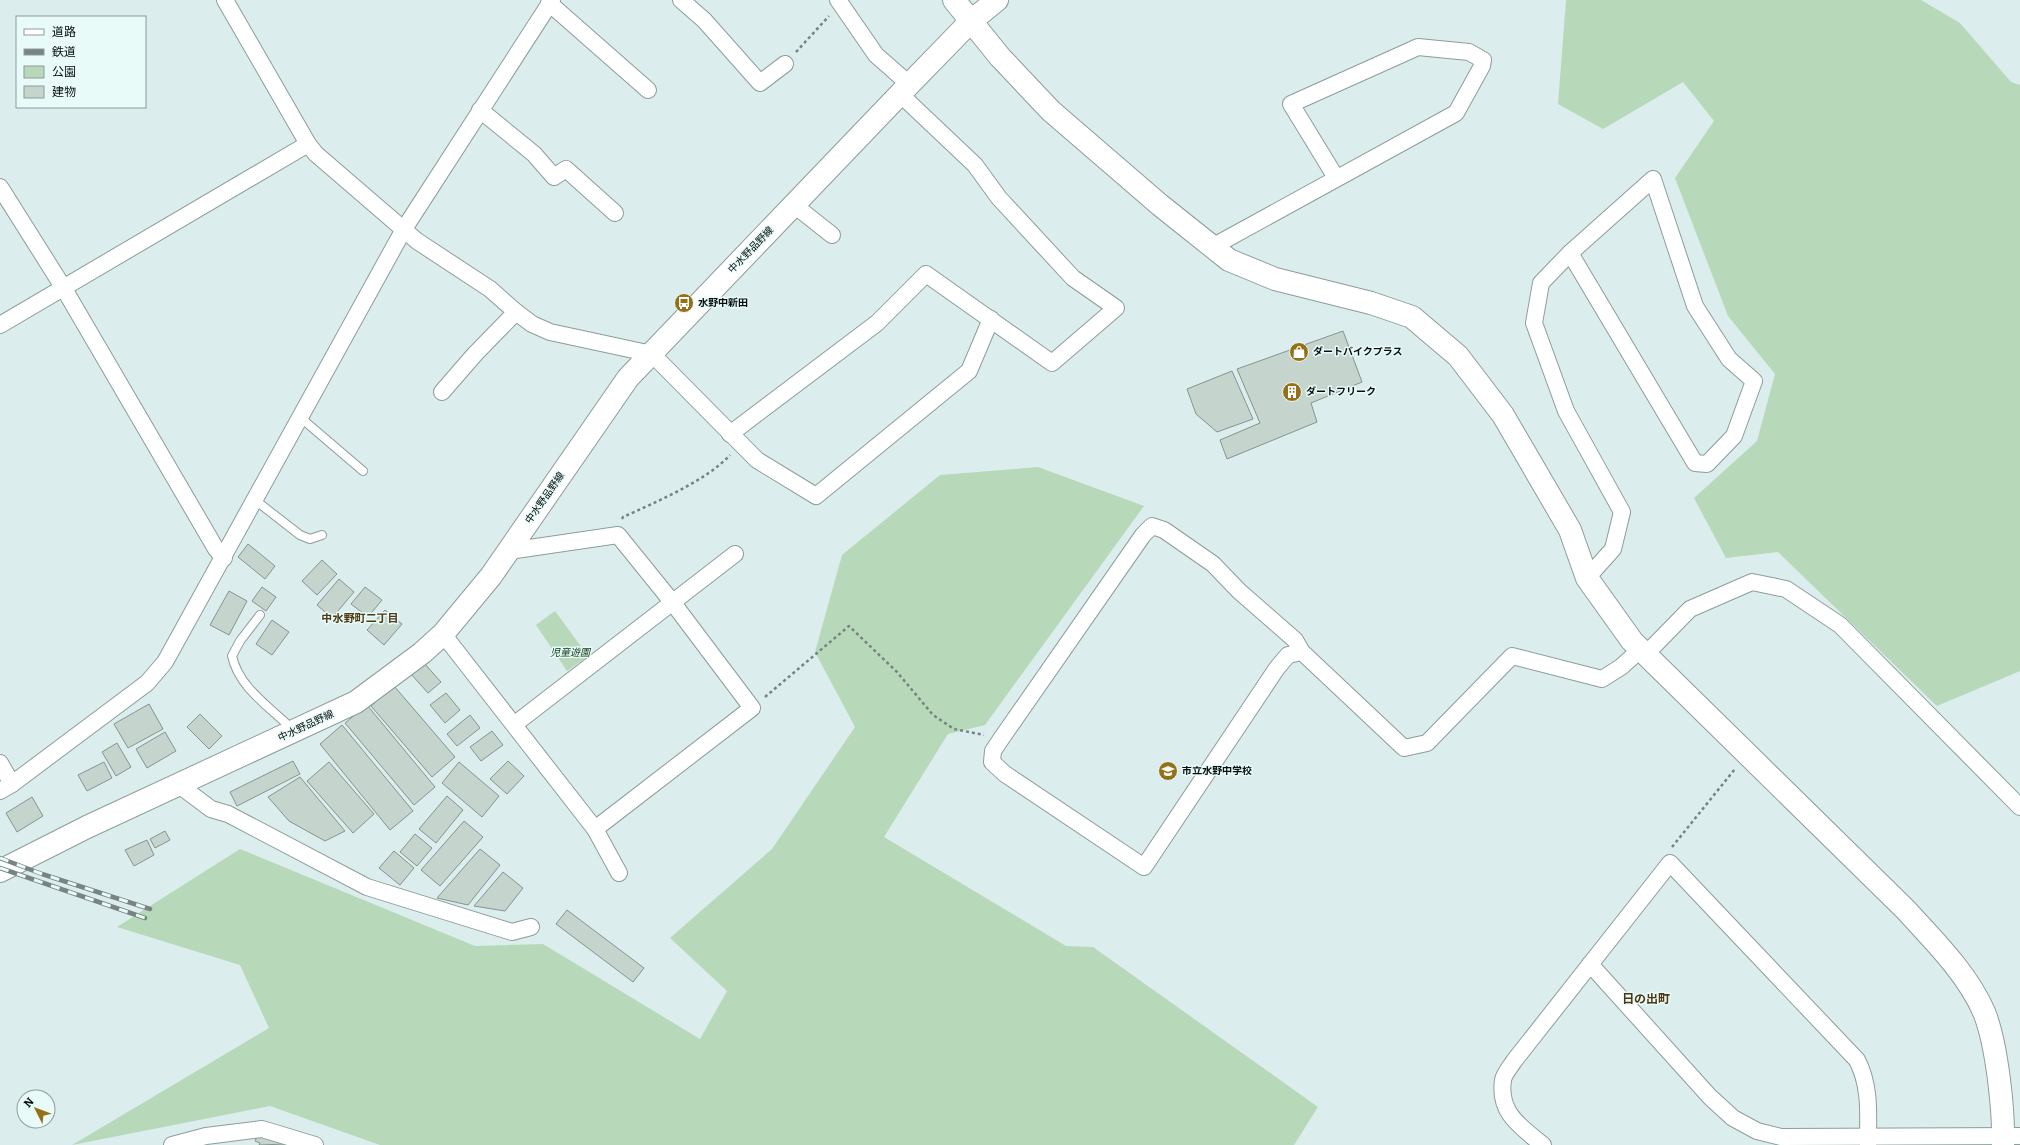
<svg xmlns="http://www.w3.org/2000/svg" width="2020" height="1145" font-family="Bitter,'Noto Sans JP',serif">
  <rect width="100%" height="100%" fill="#dbedec"/>
  <g fill="#b7d9ba">
    <polygon points="1566,0 1921,0 1960,23 2011,82 2020,85 2020,671 1937,706 1778,552 1726,558 1694,498 1757,441 1775,374 1728,316 1675,178 1714,121 1683,82 1603,129 1558,104"/>
    <polygon points="1038,467 1144,506 985,725 948,734 884,837 1066,946 1093,947 1318,1107 1294,1145 380,1145 270,1106 72,1145 269,1028 240,965 117,927 240,849 475,946 543,944 700,1039 727,991 670,938 772,849 855,727 815,652 842,555 940,475"/>
    <polygon points="555,611 588,656 567,671 536,625"/>
  </g>
  <g fill="#c5d5ce" stroke="#85948e">
    <polygon points="1343,331 1362,382 1311,403 1317,422 1227,459 1220,440 1260,423 1237,369"/>
    <polygon points="1232,371 1253,419 1217,432 1196,414 1187,389"/>
    <polygon points="248,544 275,566 265,579 238,557"/>
    <polygon points="322,560 337,574 317,595 302,581"/>
    <polygon points="339,579 354,592 332,618 317,605"/>
    <polygon points="262,587 276,597 266,611 252,601"/>
    <polygon points="365,587 382,600 368,617 351,604"/>
    <polygon points="229,591 247,601 229,635 210,625"/>
    <polygon points="385,610 402,624 384,645 367,630"/>
    <polygon points="272,620 289,632 272,655 256,644"/>
    <polygon points="424,663 441,682 428,693 411,674"/>
    <polygon points="394,686 455,757 432,777 371,706"/>
    <polygon points="446,693 460,710 445,723 430,705"/>
    <polygon points="149,704 163,729 128,748 114,724"/>
    <polygon points="367,705 435,787 414,805 345,723"/>
    <polygon points="200,714 222,736 209,749 187,727"/>
    <polygon points="470,715 480,728 457,746 447,734"/>
    <polygon points="342,725 413,811 390,830 320,744"/>
    <polygon points="492,731 503,745 481,761 470,747"/>
    <polygon points="165,732 176,751 147,768 136,749"/>
    <polygon points="117,743 131,767 116,776 102,752"/>
    <polygon points="293,761 300,774 237,806 230,792"/>
    <polygon points="508,761 524,776 507,794 490,779"/>
    <polygon points="104,762 112,778 87,791 78,775"/>
    <polygon points="329,762 374,814 353,833 307,781"/>
    <polygon points="459,762 499,796 482,817 442,783"/>
    <polygon points="300,777 345,831 325,841 289,821 268,797"/>
    <polygon points="447,796 463,810 436,843 419,829"/>
    <polygon points="32,797 43,816 17,832 6,813"/>
    <polygon points="464,821 483,837 440,886 421,870"/>
    <polygon points="165,831 170,840 155,848 150,839"/>
    <polygon points="415,834 432,848 417,866 400,852"/>
    <polygon points="147,840 154,855 134,866 125,850"/>
    <polygon points="480,849 500,865 468,905 437,898"/>
    <polygon points="394,851 414,868 400,885 379,868"/>
    <polygon points="503,872 523,888 505,911 474,906"/>
    <polygon points="567,910 644,968 633,982 556,924"/>
    <polygon points="259,1132 286,1144 259,1145 260,1143 255,1141"/>
  </g>
  <g fill="none" stroke-linecap="round" stroke-linejoin="round">
    <g stroke="#8c9d9b" stroke-width="10">
      <g id="lane">
        <polyline points="301,418 363,471"/>
        <polyline points="255,500 300,535 310,539 322,535"/>
        <path d="M260,615l-20,26 -8,15c7,32 38,51 60,73"/>
      </g>
    </g>
    <g stroke="#8c9d9b" stroke-width="18">
      <g id="street">
        <polyline points="225,0 308,144 316,154 417,241 490,289 516,312 532,324 550,332 652,354 757,460 816,496 969,371 991,319"/>
        <polyline points="681,0 704,20 760,83 785,64"/>
        <polyline points="838,0 876,55 909,84"/>
        <polyline points="549,3 648,90"/>
        <polyline points="480,110 534,154 554,177 566,169 615,213"/>
        <polygon points="1653,179 1695,306 1729,359 1754,381 1734,436 1707,464 1695,463 1570,253"/>
        <polyline points="0,187 63,287 216,549 224,558"/>
        <polyline points="794,205 832,235"/>
        <polyline points="1212,247 1456,113 1482,66 1483,60 1469,52 1418,47 1291,104 1335,176"/>
        <polyline points="1570,253 1541,283 1534,323 1566,411 1622,512 1613,549 1587,578"/>
        <polyline points="0,325 308,144"/>
        <polyline points="442,392 475,354 516,312"/>
        <polyline points="730,434 877,323 926,274 1052,363 1116,308 1073,278 999,198 975,165 900,94"/>
        <polyline points="509,551 618,535 673,603 752,708 595,829"/>
        <polyline points="443,634 595,829 619,873"/>
        <polyline points="1302,652 1288,655 1277,668 1144,867 1005,774 992,762 993,751 1001,739 1143,535 1152,526 1164,530 1213,564 1239,591 1295,640 1302,652 1404,748 1427,743 1512,656 1602,679 1621,667 1640,650"/>
        <polyline points="1645,655 1690,609 1752,582 1786,589 1840,625 2020,807"/>
        <polyline points="515,724 735,554"/>
        <polyline points="0,763 12,784"/>
        <polyline points="179,785 211,809 228,814 367,887 512,932 531,927"/>
        <polyline points="0,791 12,784 147,683 165,662 404,229 552,0"/>
        <polyline points="1590,964 1710,1097 1733,1118 1757,1131 1781,1137 2020,1136"/>
        <polyline points="172,1145 206,1136 262,1129 315,1145"/>
        <path d="M1543,1145c-22,-18 -45,-32 -40,-65 1,-6 8,-14 11,-19l156,-198 187,197c14,27 11,55 11,85"/>
      </g>
    </g>
    <g stroke="#8c9d9b" stroke-width="24">
      <g id="secondary">
        <path d="M954,0l46,57 51,54 109,94 69,55 46,19 96,24 41,14 46,39 45,59 67,115 17,48 45,63 274,269c28,31 61,63 78,102 13,32 20,99 19,133"/>
        <polyline points="0,871 87,827 356,702 422,653 443,634 491,576 628,378 900,94 970,22 997,0"/>
      </g>
    </g>
    <g stroke="#778382" stroke-width="2.5" stroke-dasharray="3 3" stroke-linecap="butt">
      <polyline points="796,52 829,16"/>
      <path d="M622,519l1,-2c33,-15 83,-36 107,-62"/>
      <polyline points="765,697 849,626 897,672 933,715 954,729 984,735"/>
      <polyline points="1672,847 1735,769"/>
    </g>
    <use href="#lane" stroke="#fff" stroke-width="8"/>
    <use href="#street" stroke="#fff" stroke-width="16"/>
    <use href="#secondary" stroke="#fff" stroke-width="22"/>
    <g stroke="#788484" stroke-width="4.5">
      <g id="rail">
        <polyline points="0,858 42,874 150,909"/>
        <polyline points="0,868 145,918"/>
      </g>
    </g>
    <use href="#rail" stroke="#e8fbf9" stroke-width="3" stroke-dasharray="9" stroke-linecap="butt"/>
  </g>
  <defs>
    <g id="bus-disc" transform="scale(1)"><circle r="9.5" fill="#966f19" stroke="#e8fbf9"/><path d="M-5-6H5V4H4V6H2V4H-2V6H-4V4H-5ZM-3.5-4V0h7V-4ZM-3.5 1.2v1.5H-2V1.2ZM2 1.2v1.5H3.5V1.2Z" fill="#fff"/></g>
    <g id="shop-disc" transform="scale(1)"><circle r="9.5" fill="#966f19" stroke="#e8fbf9"/><path d="M-5-2.5h2.3a2.7 3.5 0 0 1 5.4 0H5L5.5 6h-11ZM-1.5-2.5h3a1.5 2.3 0 0 0-3 0Z" fill="#fff"/></g>
    <g id="building-disc" transform="scale(1)"><circle r="9.5" fill="#966f19" stroke="#e8fbf9"/><path d="M-4-6H4V6H1V3H-1V6H-4ZM-2.5-4.3h1.7v1.8h-1.7ZM.8-4.3h1.7v1.8H.8ZM-2.5-1h1.7V.8h-1.7ZM.8-1h1.7V.8H.8Z" fill="#fff"/></g>
    <g id="school-disc" transform="scale(1)"><circle r="9.5" fill="#966f19" stroke="#e8fbf9"/><path d="M0-5L7-2L0 1L-7-2ZM-4 1L0 2.5L4 1V4Q0 6-4 4Z" fill="#fff"/></g>
  </defs>
  <g fill-rule="evenodd">
    <use href="#bus-disc" x="684" y="303"/>
    <use href="#shop-disc" x="1299" y="352"/>
    <use href="#building-disc" x="1292" y="392"/>
    <use href="#school-disc" x="1168" y="771"/>
  </g>
  <g text-anchor="middle" dominant-baseline="central" stroke-width="3" stroke-linejoin="round" paint-order="stroke">
    <g font-size="10" fill="#070d0d" stroke="#e8fbf9">
      <text transform="translate(751 250) rotate(-46)">中水野品野線</text>
      <text transform="translate(545 498) rotate(-55)">中水野品野線</text>
      <text transform="translate(306 726) rotate(-25)">中水野品野線</text>
    </g>
    <g font-size="10" font-weight="bold" fill="#070d0d" stroke="#e8fbf9" text-anchor="start">
      <text x="698" y="303">水野中新田</text>
      <text x="1313" y="352">ダートバイクプラス</text>
      <text x="1306" y="392">ダートフリーク</text>
      <text x="1182" y="771">市立水野中学校</text>
    </g>
    <g font-size="10" font-style="italic" fill="#0a3714" stroke="#e8fbf9">
      <text x="570" y="653">児童遊園</text>
    </g>
    <g font-size="11" font-weight="bold" fill="#4c3913" stroke="#e8fbf9">
      <text x="360" y="618">中水野町二丁目</text>
    </g>
    <g font-size="12" font-weight="bold" fill="#4c3913" stroke="#e8fbf9">
      <text x="1646" y="999">日の出町</text>
    </g>
  </g>
  <rect x="16" y="16" width="130" height="92" fill="#e8fbf9" stroke="#8e9c9b"/>
  <rect x="24" y="29" width="20" height="6" fill="#ffffff" stroke="#8e9c9b"/>
  <text x="52" y="36" font-size="12" fill="#070d0d">道路</text>
  <rect x="24" y="49" width="20" height="6" fill="#788484" stroke="#8e9c9b"/>
  <text x="52" y="56" font-size="12" fill="#070d0d">鉄道</text>
  <rect x="24" y="66" width="20" height="12" fill="#b7d9ba" stroke="#8e9c9b"/>
  <text x="52" y="76" font-size="12" fill="#070d0d">公園</text>
  <rect x="24" y="86" width="20" height="12" fill="#c5d5ce" stroke="#8e9c9b"/>
  <text x="52" y="96" font-size="12" fill="#070d0d">建物</text>
  <g transform="translate(36 1109) rotate(312)"><circle r="19" fill="#e8fbf9" stroke="#8e9c9b"/>
  <path d="M0-3L7 15L0 10L-7 15Z" fill="#966f19"/>
  <text y="-6" font-size="11" font-weight="bold" text-anchor="middle" fill="#070d0d">N</text>
  </g>
</svg>
